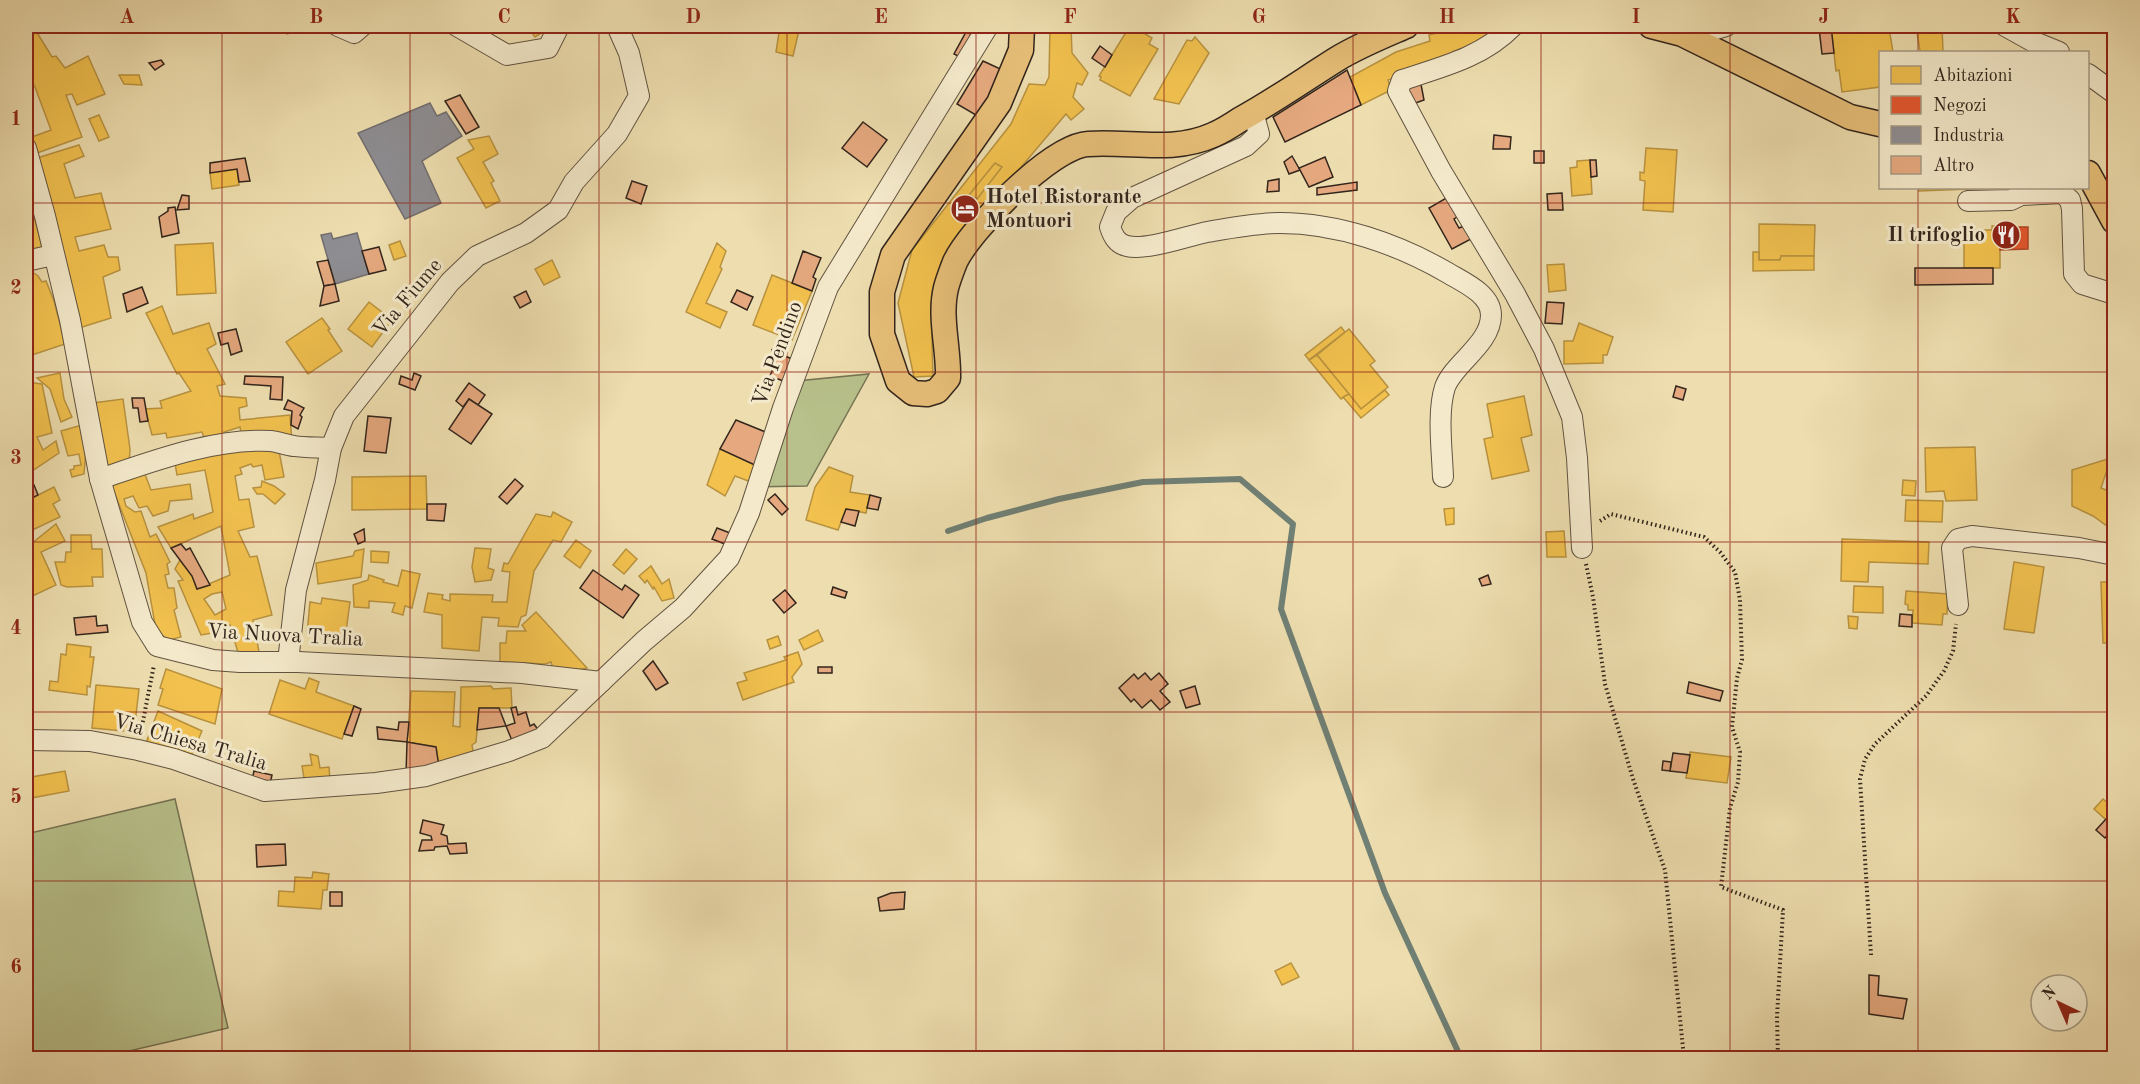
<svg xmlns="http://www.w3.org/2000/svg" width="2140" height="1084" font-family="'Old Standard TT',serif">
  <rect width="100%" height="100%" fill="#eedeaf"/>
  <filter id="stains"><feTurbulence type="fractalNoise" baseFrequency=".00333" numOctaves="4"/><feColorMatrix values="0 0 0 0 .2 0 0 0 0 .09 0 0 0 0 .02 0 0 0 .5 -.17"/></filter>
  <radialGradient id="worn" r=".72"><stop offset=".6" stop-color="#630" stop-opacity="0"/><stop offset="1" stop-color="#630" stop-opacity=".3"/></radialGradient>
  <g fill="#b8c18b" stroke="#757354" stroke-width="1.5">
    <polygon points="869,374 807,486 749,487 786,382"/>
    <polygon points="175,799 228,1028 99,1058 26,1058 26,834"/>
  </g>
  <g fill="#f2c14e" stroke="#b8923f" stroke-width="1.5" fill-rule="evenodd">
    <polygon points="26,26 33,26 52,57 56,56 65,68 88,56 105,94 77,105 72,94 66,95 82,137 37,153 32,137 51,130 35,87 26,71"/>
    <polygon points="284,26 310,26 287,34"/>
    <polygon points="527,26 552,26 535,37"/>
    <polygon points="780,26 800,26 793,56 776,52"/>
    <polygon points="1050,26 1071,26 1072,53 1088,73 1082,85 1077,83 1073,97 1084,109 1071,120 1066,114 941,262 931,303 933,376 914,377 898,303 912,250 1011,124 1029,84 1045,85 1049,77"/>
    <polygon points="1463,26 1507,26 1490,43 1454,51 1457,58 1388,80 1391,90 1361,105 1350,77 1396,52 1430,41 1429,35"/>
    <polygon points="1831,26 1853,26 1853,29 1873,30 1889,28 1893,52 1880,52 1880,87 1842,92 1839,70 1836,71"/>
    <polygon points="1916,26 1942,26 1943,52 1920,51"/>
    <polygon points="1134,27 1152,38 1149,44 1158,49 1130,96 1100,80 1101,77 1099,76 1128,29 1131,32"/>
    <polygon points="1195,37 1209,53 1179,104 1154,99 1187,40 1192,41"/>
    <polygon points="119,75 139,75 142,85 124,84"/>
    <polygon points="99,115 109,137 99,141 89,119"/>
    <polygon points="489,136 498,154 483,162 494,181 491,183 500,201 486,208 457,158 474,149 468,140"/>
    <polygon points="79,145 84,156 64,164 75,198 101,193 111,229 75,237 79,251 104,245 108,257 118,257 120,270 103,277 111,318 79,328 37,158"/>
    <polygon points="1646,148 1677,150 1673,212 1643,210 1645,181 1640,180 1640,172 1644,173"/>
    <polygon points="1590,160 1592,194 1572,196 1570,168 1577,167 1577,161"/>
    <polygon points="995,163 1002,167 977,199 969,195"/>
    <polygon points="237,169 239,185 212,189 210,173"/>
    <polygon points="1919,188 1997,188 1919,191"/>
    <polygon points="26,197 29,197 43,251 26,254"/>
    <polygon points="1759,224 1815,225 1814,256 1781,256 1780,260 1759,260"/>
    <polygon points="1992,226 2000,226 2000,268 1964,268 1964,230 1992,230"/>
    <polygon points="400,241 406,256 394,260 389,245"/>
    <polygon points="213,243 216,293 177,295 175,245"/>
    <polygon points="717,243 726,251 720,267 722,269 706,303 727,312 720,328 686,312"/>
    <polygon points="1753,252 1759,252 1759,260 1780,260 1781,256 1814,256 1814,270 1753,271"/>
    <polygon points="552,260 560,277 544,285 535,269"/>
    <polygon points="1564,264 1566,290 1549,292 1547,265"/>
    <polygon points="31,271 38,276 42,282 46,281 54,301 65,344 26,357 26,273"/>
    <polygon points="772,275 812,291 792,340 753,325"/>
    <polygon points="369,302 392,320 372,347 348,329"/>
    <polygon points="162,306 173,334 209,323 216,344 207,349 225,384 217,386 220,396 246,398 247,406 239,408 240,420 290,415 292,443 242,438 240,427 224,432 227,444 207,446 202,432 167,438 166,433 152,435 145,409 162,408 160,401 191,391 179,373 177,374 146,313"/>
    <polygon points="322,318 330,329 328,330 342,351 308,374 286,342"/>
    <polygon points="1579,323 1613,337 1607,355 1603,355 1603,363 1564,364 1564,341 1573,341"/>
    <polygon points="1341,327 1345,332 1309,360 1305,355"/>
    <polygon points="1349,329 1375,361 1370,365 1388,387 1361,409 1317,355"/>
    <polygon points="1317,355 1349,394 1341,399 1309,360"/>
    <polygon points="60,373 64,399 72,417 61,422 50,389 37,378"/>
    <polygon points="26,382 42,384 52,433 37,437 43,450 56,441 59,453 26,475 26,401 28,400"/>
    <polygon points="1385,390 1389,395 1361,418 1343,397 1349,394 1361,409"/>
    <polygon points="1524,396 1532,435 1521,438 1529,471 1492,479 1484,439 1493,437 1487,404"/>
    <polygon points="123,399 130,449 129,467 109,469 103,454 93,403"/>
    <polygon points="82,425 86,450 84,474 72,477 70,470 74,469 74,466 81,465 79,454 68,456 61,431"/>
    <path d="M278,446l6,31 -19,3 -3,-15 -9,2 -2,-3 -11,4 2,6 -7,2 4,24 10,-1 5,28 -16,4 12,26 7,-1 15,59 -19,5 7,37 -21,-1 -9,-31 -8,2 2,4 -23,4 -23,-54 5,-1 -8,-11 5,-9 12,16 5,13 33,-14 -9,-49 -50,22 -13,-21 35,-13 1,5 19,-7 -8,-42 -28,5 -3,-17zM222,592l4,17 -11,6 -11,-16 8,-5z"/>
    <polygon points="1975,447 1977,500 1946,501 1944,491 1926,492 1925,448"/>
    <polygon points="720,449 757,466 751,482 735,476 725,496 707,485"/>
    <polygon points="2114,457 2114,468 2107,470 2101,488 2114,493 2114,531 2093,516 2072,506 2072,470"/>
    <polygon points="829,467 853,476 850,492 870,495 866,513 846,509 838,530 806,520 815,487"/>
    <polygon points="143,469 151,490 190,484 192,499 170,501 168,511 153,516 147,506 139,508 133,496 124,499 126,506 135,512 141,511 150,537 156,534 170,562 167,564 169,574 165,575 168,588 174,588 177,608 174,610 181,637 168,640 156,630 146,573 109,479"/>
    <polygon points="426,476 427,509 352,510 352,477"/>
    <polygon points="1903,480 1916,481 1915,496 1902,495"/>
    <polygon points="262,481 274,486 285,494 275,504 263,494 257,494 253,488 261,487"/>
    <polygon points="54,487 60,500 53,504 60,517 26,533 26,515 28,514 26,501"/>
    <polygon points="1906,500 1943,501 1942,522 1905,521"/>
    <polygon points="1454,508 1454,524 1446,525 1444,509"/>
    <polygon points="553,512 572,522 561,542 553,540 534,571 526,615 521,617 518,627 498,626 499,618 482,617 479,651 442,648 442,615 424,612 428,593 443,595 442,599 450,601 450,594 493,595 492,602 507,602 510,572 502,571 504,563 508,564 536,514 551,517"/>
    <polygon points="56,524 65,541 41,552 56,585 26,599 26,548"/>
    <polygon points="1564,531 1566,557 1547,557 1546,532"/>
    <polygon points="71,535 91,535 92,549 102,549 103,577 92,577 93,586 67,587 61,585 55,562 65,562 66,552 71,552"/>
    <polygon points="1842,539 1929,542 1928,564 1869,562 1868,582 1841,581"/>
    <polygon points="576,540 591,551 580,568 564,556"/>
    <polygon points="475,548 491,549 488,568 494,570 491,580 475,582 472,567"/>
    <polygon points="364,549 361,577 318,584 316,563 353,556 355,551"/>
    <polygon points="626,549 637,559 624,574 613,565"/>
    <polygon points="371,551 389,552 388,563 371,562"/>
    <polygon points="2014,562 2044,567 2034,633 2004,629"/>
    <polygon points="651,566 662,584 669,579 674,598 662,601 654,587 653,589 647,580 645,583 639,576"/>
    <polygon points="402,570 420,574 412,608 405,606 403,615 392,612 395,603 369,601 369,608 354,607 353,585 368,580 369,575 384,580 383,582 398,586"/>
    <polygon points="2101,582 2114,582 2114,643 2103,643"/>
    <polygon points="1854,586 1883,587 1883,613 1853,612"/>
    <polygon points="1906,591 1948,594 1947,614 1943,614 1942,625 1912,623 1913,610 1908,610 1908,605 1905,604"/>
    <polygon points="322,598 350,602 345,639 307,634 310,602 321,604"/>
    <polygon points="536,612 587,668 566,673 554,672 551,662 545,664 500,662 500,643 506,643 507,631 526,631 522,625"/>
    <polygon points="1848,616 1858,617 1857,629 1849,628"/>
    <polygon points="818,630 823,641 804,650 799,640"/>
    <polygon points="778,636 781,645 770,649 767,640"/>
    <polygon points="67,644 91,647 90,657 94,657 90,687 87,686 87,695 49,690 50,681 58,682 61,654 66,655"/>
    <polygon points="798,652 802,664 792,677 794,682 743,700 737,683 747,680 744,673 786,660 784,657"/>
    <polygon points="166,669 222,689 215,724 158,705 163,689 160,688"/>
    <polygon points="309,678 319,682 316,692 354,706 342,739 269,714 280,680 305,689"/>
    <polygon points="96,685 139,689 134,732 92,728"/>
    <polygon points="491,686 493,689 511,688 512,708 479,708 476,742 472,745 474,756 439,767 436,747 407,742 411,691 455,692 453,726 460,727 461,687"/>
    <polygon points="158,711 202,731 191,756 146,743"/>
    <polygon points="1690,752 1731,757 1727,783 1686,778"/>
    <polygon points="310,754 318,756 320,768 329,767 330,780 305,784 302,766 312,765"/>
    <polygon points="65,771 69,791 26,799 26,778"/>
    <polygon points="2103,799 2114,808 2112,811 2114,813 2114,827 2094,809"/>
    <polygon points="313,872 329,874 327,890 323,890 321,909 278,906 279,891 294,892 295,877 312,878"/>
    <polygon points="1291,963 1299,977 1282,985 1275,971"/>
    <polygon points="625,1051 627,1058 604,1058"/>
  </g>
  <polygon fill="#e4572e" stroke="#af4829" stroke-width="1.5" points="2000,227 2028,227 2028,249 2000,250"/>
  <g fill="#8d8d92" stroke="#726e6f" stroke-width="1.5">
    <polygon points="430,103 437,116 446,112 462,136 422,161 441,203 405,219 358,133"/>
    <polygon points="331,233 333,239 357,233 369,274 335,284 321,235"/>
  </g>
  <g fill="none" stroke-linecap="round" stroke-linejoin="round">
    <polyline stroke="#708075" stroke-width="6" points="948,531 987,518 1059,499 1143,482 1240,479 1293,524 1281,609 1385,893 1461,1058"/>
  </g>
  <g fill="#e6a97f" stroke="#32251c" stroke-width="1.5">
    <polygon points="1831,26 1834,53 1822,54 1819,28"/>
    <polygon points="966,32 975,36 962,58 954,54"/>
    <polygon points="1100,46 1112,55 1105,67 1092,58"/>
    <polygon points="161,60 164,64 155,70 149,63"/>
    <polygon points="983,61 1007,72 981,118 957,104"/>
    <polygon points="1347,70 1361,105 1285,142 1273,117"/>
    <polygon points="1420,79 1424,100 1410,105 1406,84"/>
    <polygon points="460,95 479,127 466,134 445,101"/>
    <polygon points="863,122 887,140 867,167 842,148"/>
    <polygon points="1494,135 1511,137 1510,149 1493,149"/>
    <rect x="1534" y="151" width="10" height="12"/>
    <polygon points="1292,156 1300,170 1289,174 1284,162"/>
    <polygon points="1325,157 1333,177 1309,187 1299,168"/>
    <polygon points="245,158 250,181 239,182 237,169 210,173 210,163"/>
    <polygon points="1590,160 1596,160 1597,176 1591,177"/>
    <polygon points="1279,179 1279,191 1267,192 1268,181"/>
    <polygon points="632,181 647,186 641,204 626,198"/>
    <polygon points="1357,182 1357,190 1317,195 1317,188"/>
    <polygon points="1562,193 1563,210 1548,210 1547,194"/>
    <polygon points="182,195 189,196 189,209 177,210"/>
    <polygon points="1448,197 1457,217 1454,219 1459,228 1464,226 1471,239 1452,249 1429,208"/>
    <polygon points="175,207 179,233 162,237 159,217 168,211 168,208"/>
    <polygon points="379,247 386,270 369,274 362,251"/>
    <polygon points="803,251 821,258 813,277 816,279 812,291 792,283"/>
    <polygon points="328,260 335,284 324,286 317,262"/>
    <polygon points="1915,268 1993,268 1993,284 1915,285"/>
    <polygon points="335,284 339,301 320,306 324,286"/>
    <polygon points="142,287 148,303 127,312 123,294"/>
    <polygon points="737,290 753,297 747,310 731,302"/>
    <polygon points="526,291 531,302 520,308 514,297"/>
    <polygon points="1547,302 1564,303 1562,324 1545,323"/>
    <polygon points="236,329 242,351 231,355 228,343 221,345 218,333"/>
    <polygon points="772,350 794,360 786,382 770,376 774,366"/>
    <polygon points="414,373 421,376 415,390 399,384 401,376 412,380"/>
    <polygon points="245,376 283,377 282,400 270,399 271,386 244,384"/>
    <polygon points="469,383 485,395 478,405 469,399 463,407 456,401"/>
    <polygon points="1676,386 1686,389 1683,400 1673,397"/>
    <polygon points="132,398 144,398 148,421 140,422 138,408 133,408"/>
    <polygon points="469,399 492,414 471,444 449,429"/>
    <polygon points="288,400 304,408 300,415 302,417 298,429 291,425 292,411 284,409"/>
    <polygon points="368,416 391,418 386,453 364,451"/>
    <polygon points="736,420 768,433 757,466 720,449"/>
    <polygon points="515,479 523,486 507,504 499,497"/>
    <polygon points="34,485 38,495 26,501 26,489"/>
    <polygon points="775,494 788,509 782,515 768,500"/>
    <polygon points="870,495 881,498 878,510 867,508"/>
    <polygon points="427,504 446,504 444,521 427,520"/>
    <polygon points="846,509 859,511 855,526 841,522"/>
    <polygon points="717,528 730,533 725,544 712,539"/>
    <polygon points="364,529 365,541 358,544 354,534"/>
    <polygon points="181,544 186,550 190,548 210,585 197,589 192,576 171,548"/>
    <polygon points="593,570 622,590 625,585 639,595 623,618 580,588"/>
    <polygon points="1488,575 1491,584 1482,586 1479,579"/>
    <polygon points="833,587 847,592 845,598 831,594"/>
    <polygon points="785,590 796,603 784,613 773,600"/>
    <polygon points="1900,614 1912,615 1912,627 1899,626"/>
    <polygon points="96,616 97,626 107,625 108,632 76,635 74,618"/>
    <polygon points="653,661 668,683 656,690 643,671"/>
    <rect x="818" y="667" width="14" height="6"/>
    <polygon points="1145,673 1151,680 1159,673 1168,684 1160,691 1170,702 1160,710 1151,700 1142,708 1134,699 1131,702 1119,688 1134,674 1138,679"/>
    <polygon points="1689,682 1723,691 1720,701 1687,693"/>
    <polygon points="1195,686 1200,704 1186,708 1180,691"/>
    <polygon points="354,706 361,709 352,736 344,734"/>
    <polygon points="516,707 518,715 526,712 530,726 534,724 539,731 513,743 506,726 515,723 511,708"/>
    <polygon points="479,708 499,708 506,726 477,730"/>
    <polygon points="399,722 409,722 407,742 378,739 377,727 398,730"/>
    <polygon points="407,742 436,747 439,767 406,774"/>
    <polygon points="1673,753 1690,755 1687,773 1670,771"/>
    <polygon points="1663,761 1671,762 1670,771 1662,770"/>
    <polygon points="254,771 272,775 270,784 252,780"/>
    <polygon points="2106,819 2114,827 2105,838 2096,830"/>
    <polygon points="423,820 444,825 441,834 447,836 448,844 466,843 467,853 450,854 447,846 435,847 434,850 419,851 422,840 432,840 431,836 420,833"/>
    <polygon points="285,844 286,865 257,867 256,845"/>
    <rect x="330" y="892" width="12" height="14"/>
    <polygon points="905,892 904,909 880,911 878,898 891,893"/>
    <polygon points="1869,975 1879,976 1878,995 1907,999 1903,1019 1869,1014"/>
    <polygon points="301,1051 306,1058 292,1058 290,1055"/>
  </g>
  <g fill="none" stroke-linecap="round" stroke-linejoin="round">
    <g stroke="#615341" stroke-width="22">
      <g id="minor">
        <polyline points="338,26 354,33 362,26"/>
        <polyline points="457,26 507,55 548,48 559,26"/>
        <path d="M1513,26c-30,31 -71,41 -111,54l-4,11 43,80 74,123 29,55 28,68 5,41 5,90"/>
        <polyline points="2005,26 2032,41 2059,52"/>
        <polyline points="1700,43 1713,30 1726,26"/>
        <polyline points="2088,74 2114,93"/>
        <path d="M1253,112l6,22 -13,12 -114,52 -16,14 -6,15c3,9 7,17 17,19 19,5 60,-10 80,-14 23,-4 49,-9 73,-9 58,0 118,21 168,50 15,9 43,21 43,42 0,29 -37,48 -46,72 -8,25 -3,63 -2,90"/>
        <polyline points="26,148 45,216 70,320 100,479 142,622 157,646 213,660 240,662 298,662 522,673 601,682"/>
        <polyline points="1968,201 2011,200 2021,195 2062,193 2070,200 2072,209 2074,274 2082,284 2114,294"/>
        <polyline points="26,261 53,255"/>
        <path d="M100,479c53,-18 114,-41 171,-38 8,1 15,4 23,5 12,2 25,1 37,2"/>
        <polyline points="1958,605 1952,548 1958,539 1972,536 2079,548 2114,555"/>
        <polyline points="288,662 296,590 325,480 331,448 344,416 450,282 477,256 526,233 558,210 574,182 617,134 639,96 629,53 617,26"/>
        <polyline points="26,740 90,741 138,750 174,759 265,791 376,783 426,776 509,751 542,738 644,641 683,608 729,558 749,513 783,408 828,287 988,26"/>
      </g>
    </g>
    <g stroke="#32251c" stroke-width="27">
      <g id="major">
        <path d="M1022,26l-1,24 -22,53 -106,152 -11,37v42l16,47 15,12 14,1 10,-3 11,-13c1,-29 -9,-61 -2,-90 2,-8 6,-18 9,-26 15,-32 96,-116 133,-118 42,-3 85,9 125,-9 10,-4 19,-10 28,-16 33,-18 64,-40 96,-60 21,-13 46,-23 69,-33"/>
        <polyline points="1651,26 1682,34 1850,117 1880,124"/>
        <polyline points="2088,173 2114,221"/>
      </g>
    </g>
    <g stroke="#32251c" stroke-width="4" stroke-dasharray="1.5 3" stroke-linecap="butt">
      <polyline points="1600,521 1611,514 1704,537 1720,552 1735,572 1740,600 1742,660 1737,678 1732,727 1740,752 1738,782 1730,808 1721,887 1783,910 1777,1017 1778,1058"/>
      <polyline points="1586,564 1593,597 1605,684 1633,779 1665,870 1684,1058"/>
      <polyline points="141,731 154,665"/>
      <polyline points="1871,955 1860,779 1865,759 1875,744 1926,696 1944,671 1953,651 1956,624"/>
    </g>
    <use href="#minor" stroke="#f4eacb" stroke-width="20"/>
    <use href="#major" stroke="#e7bf78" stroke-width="24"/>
  </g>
  <path fill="none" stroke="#8f2418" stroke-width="1.5" stroke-opacity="0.55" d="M222,26v1032M410,26v1032M599,26v1032M787,26v1032M976,26v1032M1164,26v1032M1353,26v1032M1541,26v1032M1730,26v1032M1918,26v26M1918,188v870M26,203h2088M26,372h2088M26,542h2088M26,712h2088M26,881h2088"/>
  <defs>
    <g id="hotel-disc" transform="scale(1.5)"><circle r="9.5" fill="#8f2418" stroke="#f4eacb"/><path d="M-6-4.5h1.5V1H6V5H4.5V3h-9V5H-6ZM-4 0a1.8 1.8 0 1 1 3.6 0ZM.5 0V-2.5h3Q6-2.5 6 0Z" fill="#fff"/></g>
    <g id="restaurant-disc" transform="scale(1.5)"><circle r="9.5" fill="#8f2418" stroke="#f4eacb"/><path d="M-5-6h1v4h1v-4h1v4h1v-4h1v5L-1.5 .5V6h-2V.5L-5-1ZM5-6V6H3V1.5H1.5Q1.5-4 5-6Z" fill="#fff"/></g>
  </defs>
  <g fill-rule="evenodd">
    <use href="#hotel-disc" x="965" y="209"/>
    <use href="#restaurant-disc" x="2006" y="235"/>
  </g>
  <g text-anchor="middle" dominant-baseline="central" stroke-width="6" stroke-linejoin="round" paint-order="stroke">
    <g font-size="21" font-weight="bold" fill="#32251c" stroke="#f4eacb" text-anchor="start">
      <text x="986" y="197">Hotel Ristorante<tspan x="986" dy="24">Montuori</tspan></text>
      <text x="1985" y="235" text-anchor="end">Il trifoglio</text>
    </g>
    <g font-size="21" fill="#32251c" stroke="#f4eacb">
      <text transform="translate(408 298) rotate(-50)">Via Fiume</text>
      <text transform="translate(778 354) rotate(-70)">Via Pendino</text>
      <text transform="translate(285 636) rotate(3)">Via Nuova Tralia</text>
      <text transform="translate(190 743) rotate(16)">Via Chiesa Tralia</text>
    </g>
  </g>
  <rect width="2140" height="1084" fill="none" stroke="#eedeaf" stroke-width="66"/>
  <rect x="1879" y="51" width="210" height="138" fill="#f4eacb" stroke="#a69b85" stroke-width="1.5"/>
  <rect x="1891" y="66" width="30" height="18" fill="#f2c14e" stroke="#a69b85" stroke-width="1.5"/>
  <text x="1933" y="81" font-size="18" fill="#32251c">Abitazioni</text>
  <rect x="1891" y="96" width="30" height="18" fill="#e4572e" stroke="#a69b85" stroke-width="1.5"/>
  <text x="1933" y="111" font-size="18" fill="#32251c">Negozi</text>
  <rect x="1891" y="126" width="30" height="18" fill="#8d8d92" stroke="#a69b85" stroke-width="1.5"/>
  <text x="1933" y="141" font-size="18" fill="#32251c">Industria</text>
  <rect x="1891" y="156" width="30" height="18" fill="#e6a97f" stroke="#a69b85" stroke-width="1.5"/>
  <text x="1933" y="171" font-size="18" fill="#32251c">Altro</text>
  <g transform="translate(2059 1003) rotate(316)"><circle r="28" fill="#f4eacb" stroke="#a69b85" stroke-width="1.5"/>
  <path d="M0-4.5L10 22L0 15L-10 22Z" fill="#8f2418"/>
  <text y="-9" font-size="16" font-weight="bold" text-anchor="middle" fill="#32251c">N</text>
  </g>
  <rect x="33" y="33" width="2074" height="1018" fill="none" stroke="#8f2418" stroke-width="2"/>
  <g font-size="20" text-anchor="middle" font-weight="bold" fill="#8f2418">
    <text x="127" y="23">A</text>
    <text x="316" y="23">B</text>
    <text x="504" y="23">C</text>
    <text x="693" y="23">D</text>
    <text x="881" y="23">E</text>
    <text x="1070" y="23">F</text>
    <text x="1259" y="23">G</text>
    <text x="1447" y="23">H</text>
    <text x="1636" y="23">I</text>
    <text x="1824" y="23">J</text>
    <text x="2013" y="23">K</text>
    <text x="16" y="125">1</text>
    <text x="16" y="294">2</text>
    <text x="16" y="464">3</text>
    <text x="16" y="634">4</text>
    <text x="16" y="803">5</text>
    <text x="16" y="973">6</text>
  </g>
  <rect width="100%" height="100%" filter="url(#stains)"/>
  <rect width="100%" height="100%" fill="url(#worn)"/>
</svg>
